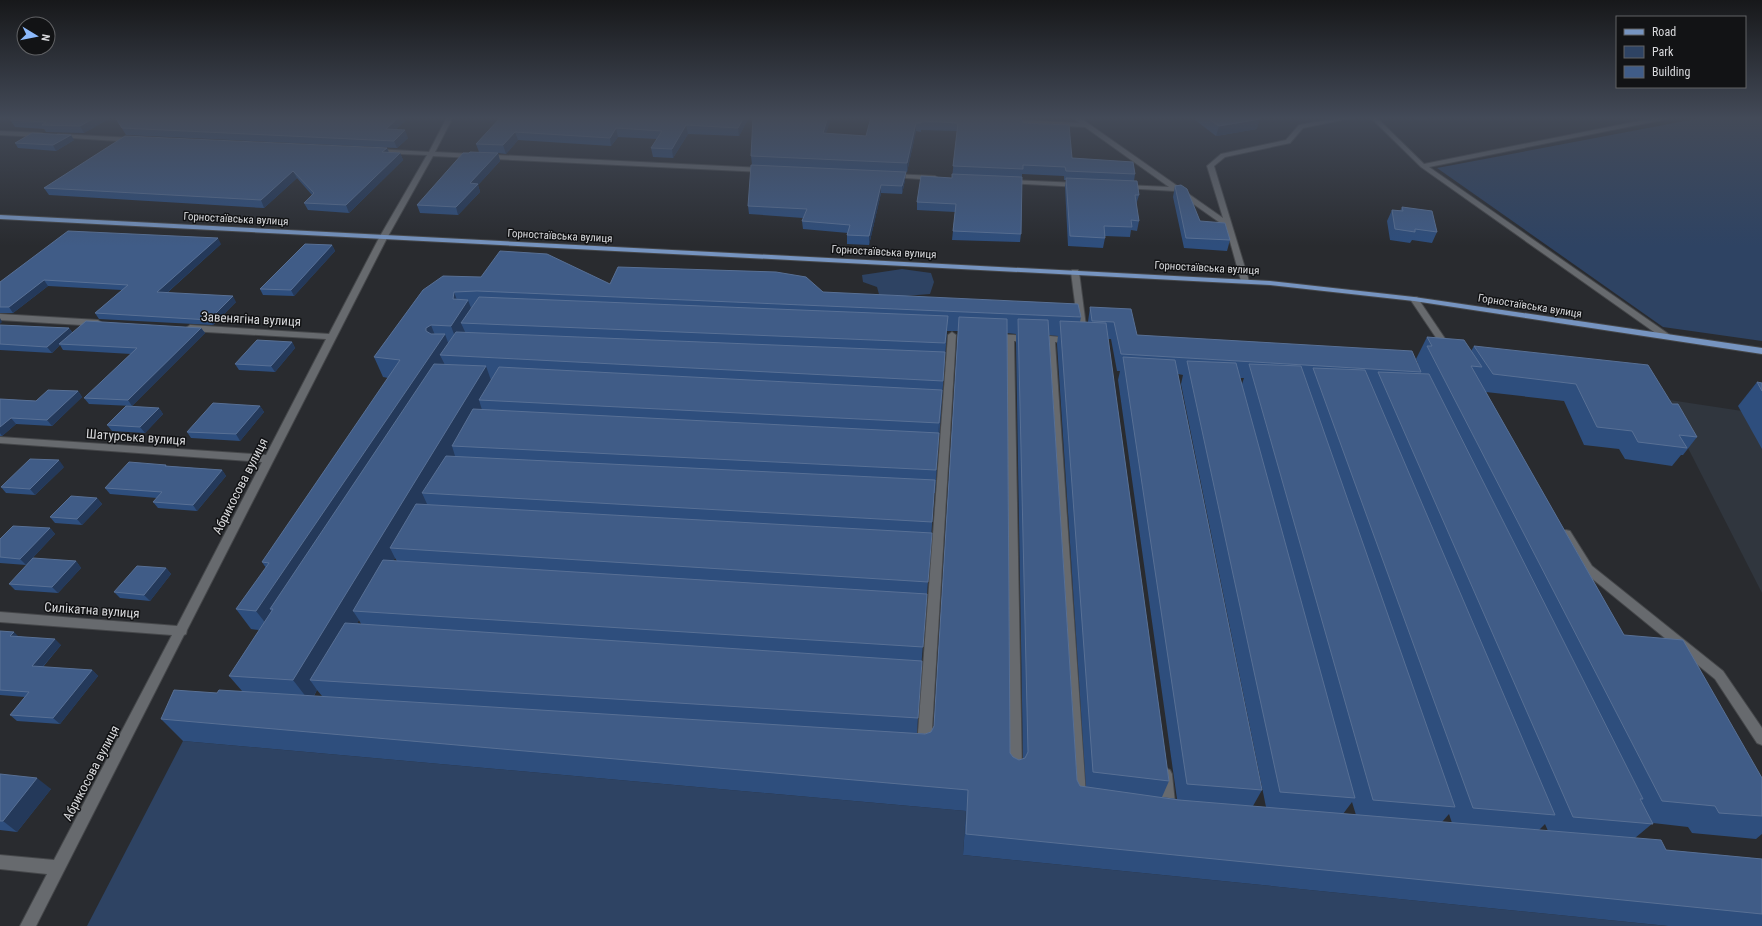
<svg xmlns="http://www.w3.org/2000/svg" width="1762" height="926" font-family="'Roboto Condensed',sans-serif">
  <rect width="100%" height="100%" fill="#292b2f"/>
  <polygon fill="#30363e" points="1663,399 1762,414 1762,593"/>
  <g fill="#2e4363">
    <polygon points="1706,117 1762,117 1762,341 1663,327 1437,168"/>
    <polygon points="902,269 931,273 934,282 930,294 880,298 877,287 863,282 862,275"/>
    <polygon points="183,741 966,811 963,855 1668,926 87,926"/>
  </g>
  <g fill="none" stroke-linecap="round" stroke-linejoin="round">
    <g stroke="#45474a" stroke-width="2">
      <g id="minor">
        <polygon points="447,117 453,117 435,152 763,168 766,170 763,172 433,156 387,238 187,630 186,634 184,635 36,926 20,926 47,874 0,869 0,855 54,860 172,635 0,622 0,612 177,626 262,462 0,443 0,437 266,455 326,339 190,331 186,328 190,325 329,334 379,238 427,155 376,153 373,151 376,149 429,152"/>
        <polygon points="1072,117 1079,117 1223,218 1207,166 1221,154 1286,140 1299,125 1344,117 1356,117 1303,128 1290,143 1225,157 1214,166 1249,281 1245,283 1241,281 1226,227 1175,191 1123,188 1123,186 1125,185 1169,187 1085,127 1009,123 1006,121 1009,119 1079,123"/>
        <polygon points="1370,117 1376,117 1424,164 1659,117 1670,117 1667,119 1429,167 1670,335 1671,337 1670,339 1664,339 1421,167"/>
        <polygon points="1414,117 1426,117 1423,119"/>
        <polygon points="0,131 42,133 45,135 42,137 0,135"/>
        <polygon points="58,134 134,138 137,140 134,142 56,137 55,136"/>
        <polygon points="893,174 935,176 938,178 935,180 891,177 891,175"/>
        <polygon points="1009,180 1079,183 1082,185 1079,187 1007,183 1006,182"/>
        <polygon points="1072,270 1078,270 1079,272 1087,334 1083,337 1079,334 1071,272"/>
        <polygon points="1411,297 1417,297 1452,349 1451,351 1445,351 1410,299"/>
        <polygon points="0,314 98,320 102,323 98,326 0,320"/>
        <polygon points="952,332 956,335 931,746 929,750 924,752 919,750 917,746 948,335"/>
        <polygon points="994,334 1030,336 1034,339 1030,342 1014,341 1022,772 1020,776 1015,778 1010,776 1008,772 1006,340 991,339 990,337"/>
        <polygon points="1050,336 1071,338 1075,341 1071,344 1055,342 1086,795 1084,800 1079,801 1074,800 1072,795 1046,339"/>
        <polygon points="1566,530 1570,531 1592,566 1723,671 1762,728 1762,745 1757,743 1715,679 1584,572 1561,534 1562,531"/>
        <polygon points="1165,768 1170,770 1172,774 1176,812 1174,817 1169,819 1164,817 1162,812 1158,774 1160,770"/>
      </g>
    </g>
    <g stroke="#45474a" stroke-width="2">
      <polygon id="major" points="0,215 1270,281 1414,297 1762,348 1762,354 1414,301 1270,285 0,219"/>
    </g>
    <use href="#minor" fill="#676a6e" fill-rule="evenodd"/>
    <use href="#major" fill="#7694c0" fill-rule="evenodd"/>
  </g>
  <g fill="#2e4e7d" fill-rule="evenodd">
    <polygon points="16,117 112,117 84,133 46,132 44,129 15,127 10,120"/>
    <polygon points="115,117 403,117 405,121 395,130 408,138 397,148 126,135"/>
    <polygon points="499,117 749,117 739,136 688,134 673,158 653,157 651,148 657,139 618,137 611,146 518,140 506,154 498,153 500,161 478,185 480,192 458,215 420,213 417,205 469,153 479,152 476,144 501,117"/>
    <polygon points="871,117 1023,123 1072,158 1135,174 1134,181 1139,195 1136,205 1139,221 1137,231 1131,230 1130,237 1105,236 1105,238 1103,248 1068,246 1065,187 1066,180 1064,180 1064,176 1022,174 1021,234 1020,242 952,240 955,212 917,210 917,202 952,178 957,131 921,130 921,132 916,131 907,172 905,172 905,180 902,194 881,193 869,245 847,244 847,235 848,233 803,229 802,221 803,218 749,214 748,206 752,165 751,156 826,134 866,136"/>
    <polygon points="1196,117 1256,117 1257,129 1216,136 1195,120"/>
    <polygon points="74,140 56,151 18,148 15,143"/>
    <polygon points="387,148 389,152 400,153 403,160 349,213 308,210 304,203 312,195 297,178 264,208 49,195 44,188"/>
    <polygon points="1175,186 1200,221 1230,240 1227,251 1184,248 1173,197"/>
    <polygon points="1402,207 1437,232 1432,243 1412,240 1410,243 1390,240 1387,221 1392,210 1400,211"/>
    <polygon points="221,244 167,293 236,302 213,325 99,319 95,313 122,290 48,286 13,313 0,313 0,282"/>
    <polygon points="332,245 335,251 294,296 263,295 260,289"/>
    <path d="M610,284l213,8 258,25 -1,5h8l2,-15 47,28 281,29 -2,-5 11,-22 44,14 3,-5 198,58 25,33 -14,18h-2l-9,11 -47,-7 -6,-10 -35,-4 -20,-44 -78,-9 138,243 138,143v56l-6,5 -64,-6 -4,-6 -35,-4 -18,15 31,12 96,9v67h-94l-705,-71 3,-44 -783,-70 -22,-22 56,-26 25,-2 -13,-15 30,-46 -8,-1 -15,-20 30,-41 -4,-6 126,-184 -5,-1 -9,-20 49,-67zM947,331h11l-24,396 -3,5 -6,2 -8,-1 4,-64 9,-113 4,-63h1zM1007,333l9,1v8l7,417 -4,1 -6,-3 -3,-4zM1049,335l9,1 -1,8 29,443 -6,-1 -3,-6zM1108,339h3l6,32h3l-2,9 59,419 -15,-2 7,-16zM1178,374l5,1 -2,9 85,423 -13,-1 9,-16zM1240,378h4l-2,6zM395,558l2,3h-4zM359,620l2,4 -4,-1zM317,690l5,6h-8zM1352,802l4,13 -13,-1zM1449,814l3,9 -10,-1zM1545,824l3,7 -9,-1z"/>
    <polygon points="0,325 69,328 72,332 201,328 205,333 132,406 89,404 84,398 131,354 63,350 60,345 52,353 0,350"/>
    <polygon points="292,342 295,348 275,372 239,370 235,364"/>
    <polygon points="1757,382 1762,383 1762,449 1738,406"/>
    <polygon points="78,391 82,397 52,426 16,424 2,436 0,436 0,399 36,401"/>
    <polygon points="260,406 264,412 240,441 191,438 187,432"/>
    <polygon points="159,408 163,414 145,433 112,431 107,425"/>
    <polygon points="166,465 167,466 222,470 226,476 197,511 158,508 153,502 157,498 110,494 105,488"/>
    <polygon points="64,467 35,495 6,493 1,487"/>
    <polygon points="97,498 102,504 82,525 55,523 50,517"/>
    <polygon points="50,528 55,534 26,565 0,563 0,539"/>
    <polygon points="76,561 81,568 58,593 15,590 9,584"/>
    <polygon points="166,568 171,574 150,601 120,598 114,592"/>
    <polygon points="0,631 18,636 61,645 43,667 92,670 98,676 60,724 17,721 10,715 25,697 0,695"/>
    <polygon points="0,774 51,789 17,832 0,830"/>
  </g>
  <g fill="#24395a">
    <polygon points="96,117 112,117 84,133 80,126"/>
    <polygon points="399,117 403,117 405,121 388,136 386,129"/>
    <polygon points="744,117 749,117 739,136 738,128"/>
    <polygon points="828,117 832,117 823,142 823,133"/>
    <polygon points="1260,119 1257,129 1216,136 1219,126"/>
    <polygon points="916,123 916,131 907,172 907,163"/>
    <polygon points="686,125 688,134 673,158 672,149"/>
    <polygon points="616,128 618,137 611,146 610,138"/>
    <polygon points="405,130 408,138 397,148 394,141"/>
    <polygon points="515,132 518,140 506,154 503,145"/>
    <polygon points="71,135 74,140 56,151 53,145"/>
    <polygon points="387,148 389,155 382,152"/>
    <polygon points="400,153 403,160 349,213 346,205"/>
    <polygon points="498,153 500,161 478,185 480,192 458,215 456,207 470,183"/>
    <polygon points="293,171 297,178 264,208 261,200"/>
    <polygon points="906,172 905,180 902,194 902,186"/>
    <polygon points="881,185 881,193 869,245 869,236"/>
    <polygon points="218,238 221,244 161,298 157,292"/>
    <polygon points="332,245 335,251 294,296 291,290"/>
    <polygon points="44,280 48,286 13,313 9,307"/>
    <polygon points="454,292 461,311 468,300 475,319 461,323 466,334 458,345 451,326 453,299"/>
    <polygon points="233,296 236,302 213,325 209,320"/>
    <polygon points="0,318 2,322 0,324"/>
    <polygon points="431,325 438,343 445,334 452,354 440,355 445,365 273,609 270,609 278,620 271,630 256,611 426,331 426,328"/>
    <polygon points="69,328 73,334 59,344 60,345 52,353 47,347"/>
    <polygon points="201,328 205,333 132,406 128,400"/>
    <polygon points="292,342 295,348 275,372 271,366"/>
    <polygon points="486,366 494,389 479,400 482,410 452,446 455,456 433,494 422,493 427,504 400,549 390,548 395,558 364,611 353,611 359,620 323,681 310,680 317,690 310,702 293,680"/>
    <polygon points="942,390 940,413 935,493 939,423"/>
    <polygon points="78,391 82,397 52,426 47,420"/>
    <polygon points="260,406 264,412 240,441 236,434"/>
    <polygon points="159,408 163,414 145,433 140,427"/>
    <polygon points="11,418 16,424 2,436 0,433 0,427"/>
    <polygon points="59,460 64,467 35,495 30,489"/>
    <polygon points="222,470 226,476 197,511 193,505"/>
    <polygon points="97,498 102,504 82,525 77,519"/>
    <polygon points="50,528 55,534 26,565 20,559"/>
    <polygon points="76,561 81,568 58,593 52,587"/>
    <polygon points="166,568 171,574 150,601 144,595"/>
    <polygon points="14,632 20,638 10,636"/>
    <polygon points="55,639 61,645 38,672 32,666"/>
    <polygon points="92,670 98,676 60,724 53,718"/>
    <polygon points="37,778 51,789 17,832 3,821"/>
  </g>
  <g fill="#405c87" stroke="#587095">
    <polygon points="16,117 96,117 80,126 42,125 46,122 10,120"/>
    <polygon points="115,117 399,117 386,129 405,130 394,141 122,128"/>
    <polygon points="501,117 744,117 738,128 686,125 672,149 651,148 662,131 616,128 610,138 515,132 503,145 476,144"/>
    <polygon points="753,117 828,117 823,133 866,136 871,117 1021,117 1023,123 1069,125 1072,158 1133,162 1135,174 1066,171 1065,167 1023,165 1023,169 953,166 958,123 922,121 921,123 916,123 907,163 751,156"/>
    <polygon points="1206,117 1256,117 1260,119 1219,126"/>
    <polygon points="32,133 71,135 53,145 15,143"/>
    <polygon points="125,136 387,148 382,152 400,153 346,205 304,203 314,193 293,171 261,200 44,188"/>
    <polygon points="470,152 498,153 470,183 478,184 456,207 417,205 463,153 469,153"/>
    <polygon points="751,165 906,172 902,186 881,185 869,236 847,235 850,225 802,221 807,209 748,206"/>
    <polygon points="952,174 1022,177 1021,234 953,231 956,204 917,202 921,176 952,178"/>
    <polygon points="1066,178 1137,181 1139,195 1135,195 1139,221 1131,220 1132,227 1104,226 1105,238 1070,236"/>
    <polygon points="1181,185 1187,189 1200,221 1225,223 1230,240 1186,238 1175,186"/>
    <polygon points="1402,207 1432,211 1437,232 1415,229 1415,232 1395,229 1392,210 1403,211"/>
    <polygon points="68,231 218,238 157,292 233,296 209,320 95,313 128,285 44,280 9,307 0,307 0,282"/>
    <polygon points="305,244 332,245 291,290 260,289"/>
    <polygon points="500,251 547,254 610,284 618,267 776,272 806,277 823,292 1078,304 1081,317 477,291 454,292 453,299 468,300 451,326 431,325 426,328 426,331 431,334 445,334 256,611 236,609 269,563 262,562 400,360 374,357 423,290 443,276 481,277"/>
    <polygon points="479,297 948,316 945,343 461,323"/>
    <polygon points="1090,307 1131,309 1137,335 1412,351 1421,372 1121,354 1114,322 1092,321"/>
    <polygon points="959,317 1007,319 1010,753 1013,757 1019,760 1025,758 1028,752 1018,319 1048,320 1077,780 1080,786 1179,800 1661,840 1666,850 1762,859 1762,914 966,834 968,790 161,719 174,690 217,693 219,690 925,734 931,732 934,726"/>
    <polygon points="86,321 201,328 128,400 84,398 137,348 59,344"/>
    <polygon points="1060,321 1106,323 1169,781 1093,772"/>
    <polygon points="0,325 69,328 47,347 0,344"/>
    <polygon points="456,332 945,352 943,381 440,355"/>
    <polygon points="1427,337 1464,340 1482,367 1471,366 1624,635 1683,640 1762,778 1762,816 1719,813 1715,806 1662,801 1427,346 1432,346"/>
    <polygon points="257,340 292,342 271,366 235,364"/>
    <polygon points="1474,346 1648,365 1672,404 1678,404 1697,437 1679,435 1687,448 1638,442 1632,431 1597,427 1576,384 1493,374"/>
    <polygon points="1123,357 1175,360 1262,790 1187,784"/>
    <polygon points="1187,361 1236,363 1355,798 1280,792"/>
    <polygon points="434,364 486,366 293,680 229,676 273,609 270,609"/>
    <polygon points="1249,364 1301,366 1455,807 1373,800"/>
    <polygon points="499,367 942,390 939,423 479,400"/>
    <polygon points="1313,368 1365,370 1555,815 1473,808"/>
    <polygon points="1378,372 1429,374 1643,799 1640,799 1653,824 1573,817"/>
    <polygon points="1757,382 1762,383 1762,391"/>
    <polygon points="48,390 78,391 47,420 11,418 0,427 0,399 36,401"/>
    <polygon points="213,403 260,406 236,434 187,432"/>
    <polygon points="126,406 159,408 140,427 107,425"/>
    <polygon points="473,409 939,433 936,470 452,446"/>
    <polygon points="446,456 935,480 932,522 422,493"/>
    <polygon points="30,459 59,460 30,489 1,487"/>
    <polygon points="129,462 166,465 165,466 222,470 193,505 153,502 162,492 105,488"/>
    <polygon points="71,496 97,498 77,519 50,517"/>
    <polygon points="416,504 932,533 928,582 390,548"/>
    <polygon points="13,526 50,528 20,559 0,557 0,539"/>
    <polygon points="33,558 76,561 52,587 9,584"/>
    <polygon points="383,560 927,594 923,647 353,611"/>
    <polygon points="137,566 166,568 144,595 114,592"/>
    <polygon points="345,623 922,661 918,718 310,680"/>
    <polygon points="0,631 14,632 10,636 55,639 32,666 92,670 53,718 10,715 29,692 0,690"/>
    <polygon points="0,774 37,778 3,821 0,821"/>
  </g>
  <linearGradient id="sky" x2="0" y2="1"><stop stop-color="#17181a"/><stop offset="0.48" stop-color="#434a58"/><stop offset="1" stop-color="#434a58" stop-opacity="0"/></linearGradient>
  <rect width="1762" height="246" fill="url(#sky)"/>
  <g text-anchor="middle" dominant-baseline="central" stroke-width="3" stroke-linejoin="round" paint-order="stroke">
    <g font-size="11" fill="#d8d9dc" stroke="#121315">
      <text transform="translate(236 219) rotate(3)">Горностаївська вулиця</text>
      <text transform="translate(560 236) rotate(3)">Горностаївська вулиця</text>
      <text transform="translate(884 252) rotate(3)">Горностаївська вулиця</text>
      <text transform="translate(1207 268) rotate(3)">Горностаївська вулиця</text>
      <text transform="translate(1530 306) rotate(9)">Горностаївська вулиця</text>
    </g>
    <g font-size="13" fill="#d8d9dc" stroke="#121315">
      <text transform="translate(251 319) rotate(3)">Завенягіна вулиця</text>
      <text transform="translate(136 437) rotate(4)">Шатурська вулиця</text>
      <text transform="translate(240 486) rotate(-63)">Абрикосова вулиця</text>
      <text transform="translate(92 610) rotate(4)">Силікатна вулиця</text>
      <text transform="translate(91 773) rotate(-62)">Абрикосова вулиця</text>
    </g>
  </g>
  <rect x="1616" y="16" width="130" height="72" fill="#121315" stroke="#616265"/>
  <rect x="1624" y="29" width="20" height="6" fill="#7694c0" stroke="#616265"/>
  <text x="1652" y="36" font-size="12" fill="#d8d9dc">Road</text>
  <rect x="1624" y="46" width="20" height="12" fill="#2e4363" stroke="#616265"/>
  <text x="1652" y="56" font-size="12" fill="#d8d9dc">Park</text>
  <rect x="1624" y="66" width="20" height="12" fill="#405c87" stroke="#616265"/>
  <text x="1652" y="76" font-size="12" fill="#d8d9dc">Building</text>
  <g transform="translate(36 36) rotate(100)"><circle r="19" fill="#121315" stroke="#616265"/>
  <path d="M0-3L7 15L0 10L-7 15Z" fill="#8cb9fc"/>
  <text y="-6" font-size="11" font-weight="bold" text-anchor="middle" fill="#d8d9dc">N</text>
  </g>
</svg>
